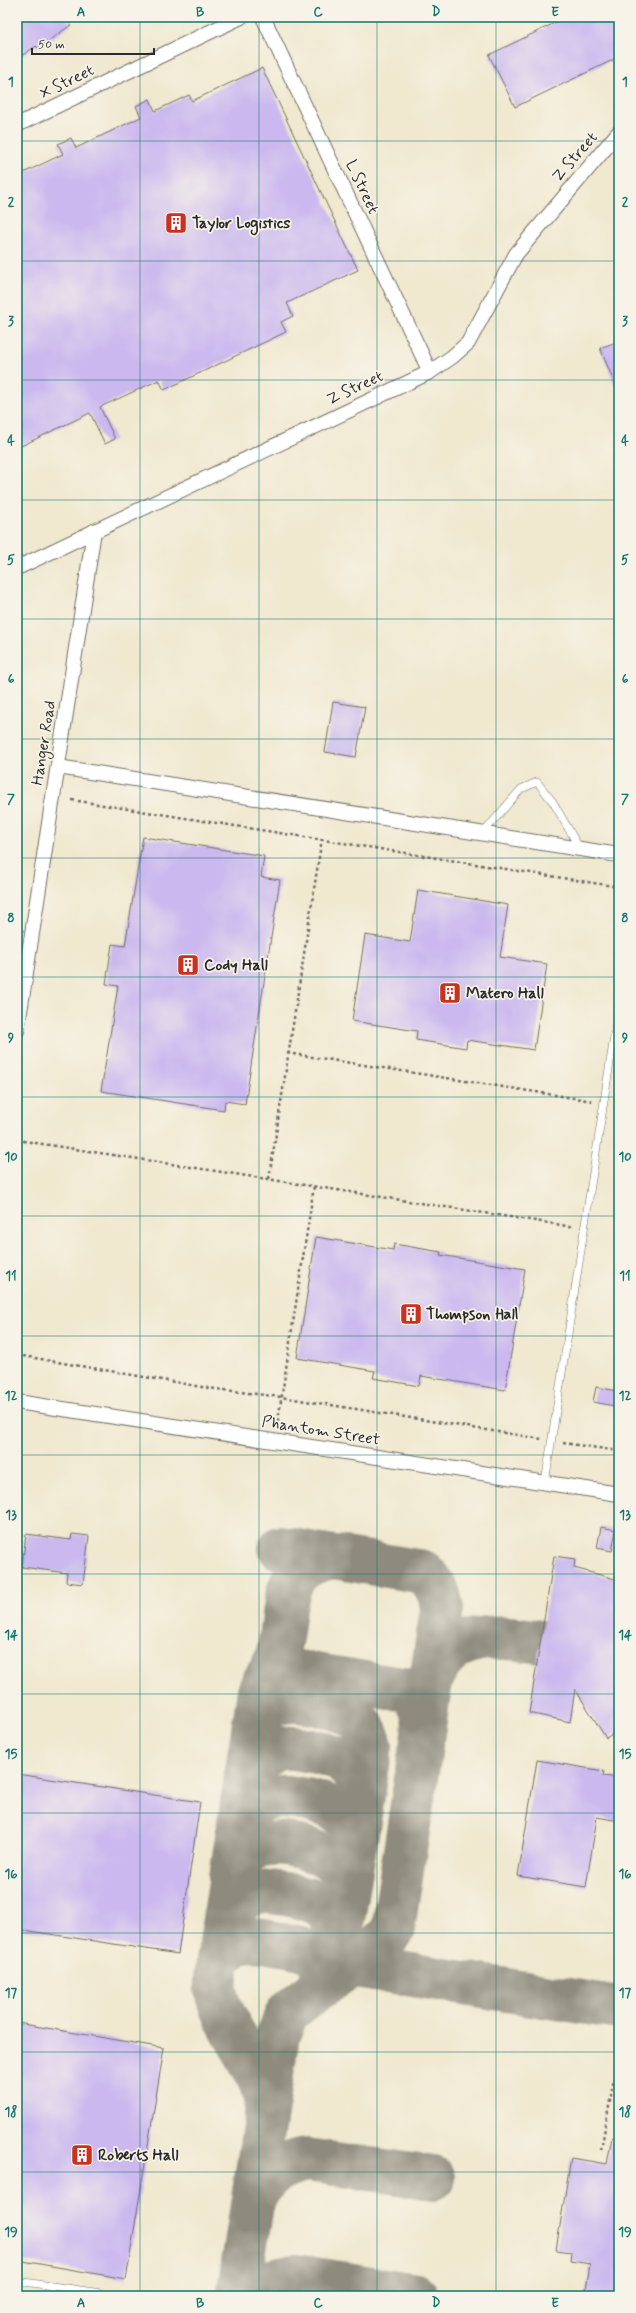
<svg xmlns="http://www.w3.org/2000/svg" width="636" height="2313" font-family="Mynerve,sans-serif">
  <rect width="100%" height="100%" fill="#f7f3e8"/>
  <filter id="ink" filterUnits="userSpaceOnUse"><feTurbulence type="fractalNoise" baseFrequency=".025" numOctaves="2"/><feDisplacementMap in="SourceGraphic" scale="8" xChannelSelector="R" yChannelSelector="G"/><feConvolveMatrix kernelMatrix="1 2 1 2 8 2 1 2 1" color-interpolation-filters="sRGB"/></filter>
  <filter id="wash" filterUnits="userSpaceOnUse"><feTurbulence type="fractalNoise" baseFrequency=".012" numOctaves="4" result="noise"/><feDisplacementMap in="SourceGraphic" scale="16" xChannelSelector="R" yChannelSelector="G"/><feGaussianBlur stdDeviation="0.9" result="paint"/><feColorMatrix in="noise" values="0 0 0 0 0 0 0 0 0 0 0 0 0 0 0 0 0 1.4 0 .05"/><feComposite in="paint" operator="in"/></filter>
  <g filter="url(#wash)">
    <rect width="100%" height="100%" fill="#f0e8cf"/>
    <g fill="none" stroke-linecap="round" stroke-linejoin="round">
      <g stroke="#8e8a7d" stroke-width="44">
        <path d="M292,1671l115,19c13,10 16,22 17,37"/>
        <path d="M432,1679c20,-49 65,-44 108,-37"/>
        <path d="M253,1730c5,-10 10,-20 21,-25 14,-6 28,-4 43,-1 28,6 47,11 54,42l-33,205 -6,22 -6,10"/>
        <path d="M245,1778c8,-11 17,-22 29,-28 10,-4 21,-2 31,0 32,5 48,11 58,45"/>
        <path d="M238,1827c4,-7 9,-17 16,-22 13,-9 26,-9 41,-7 36,5 59,15 59,55"/>
        <path d="M230,1876c7,-13 17,-27 32,-31 23,-5 61,5 76,23 6,8 7,19 9,29"/>
        <path d="M224,1918c9,-11 17,-20 30,-24 10,-4 21,-1 31,0 31,6 49,12 54,47"/>
        <path d="M218,1962c5,-7 11,-15 20,-19 13,-6 29,-1 43,1 27,4 58,12 35,46"/>
        <polyline points="350,1965 619,2008"/>
        <path d="M266,2109c-2,-43 -42,-76 -50,-119 -1,-9 1,-19 2,-28l41,-271c5,-12 14,-23 18,-36 14,-46 -4,-91 61,-98"/>
        <path d="M253,2202c10,-25 26,-37 53,-42l128,18"/>
        <path d="M238,2296l40,-261 9,-22 7,-6 93,-69 6,-9 49,-320c-2,-16 -7,-27 -19,-37l-143,-24"/>
        <polyline points="249,2296 259,2287 271,2281 295,2276 416,2295"/>
      </g>
    </g>
    <g id="blocks">
      <g fill="#cab8ef">
        <polygon points="17,17 66,17 71,25 38,48 36,46 17,59"/>
        <polygon points="567,17 613,17 619,30 619,57 515,107 489,55"/>
        <polygon points="262,68 358,270 287,303 293,316 281,322 286,332 164,390 159,380 100,407 115,439 105,444 90,413 17,448 17,176 63,154 58,144 71,138 76,148 141,117 136,106 150,99 155,111 189,95 192,101"/>
        <polygon points="619,341 619,394 600,348"/>
        <polygon points="333,702 365,707 356,757 325,752"/>
        <polygon points="143,837 264,856 261,877 280,880 245,1104 225,1101 224,1110 101,1091 118,986 106,984 112,944 125,946"/>
        <polygon points="418,890 508,905 500,957 547,964 534,1050 467,1040 466,1048 416,1040 417,1031 352,1021 365,935 410,942"/>
        <polygon points="316,1237 393,1250 394,1244 441,1252 440,1255 525,1269 505,1390 421,1376 419,1386 373,1378 375,1371 297,1358"/>
        <polygon points="596,1387 618,1391 615,1406 593,1402"/>
        <polygon points="601,1527 616,1530 612,1551 597,1548"/>
        <polygon points="26,1534 71,1540 72,1534 89,1536 83,1584 66,1582 67,1573 22,1567"/>
        <polygon points="554,1556 575,1559 574,1568 615,1579 619,1585 619,1730 606,1738 575,1689 570,1722 529,1713"/>
        <polygon points="537,1760 604,1771 603,1776 619,1778 619,1821 597,1817 586,1887 518,1876"/>
        <polygon points="17,1774 200,1802 178,1954 17,1929"/>
        <polygon points="17,2023 164,2048 126,2279 17,2260"/>
        <polygon points="612,2137 619,2138 619,2296 585,2296 590,2264 571,2261 572,2252 556,2250 571,2158 607,2164"/>
      </g>
    </g>
  </g>
  <g filter="url(#ink)">
    <use href="#blocks" fill-opacity="0" stroke="#706d64" stroke-width="1"/>
    <g fill="none" stroke-linecap="round" stroke-linejoin="round">
      <g stroke="#706d64" stroke-width="8">
        <g id="service">
          <polyline points="483,833 521,789 537,782 553,802 580,849"/>
          <polyline points="545,1483 619,1004"/>
          <polyline points="17,2281 101,2293"/>
        </g>
      </g>
      <g stroke="#706d64" stroke-width="16">
        <g id="minor">
          <polyline points="263,17 430,372"/>
          <polyline points="17,125 241,17"/>
          <polyline points="17,568 430,372 452,357 468,343 516,254 619,132"/>
          <polyline points="58,767 619,855"/>
          <polyline points="17,1031 94,531"/>
          <polyline points="17,1402 619,1494"/>
        </g>
      </g>
      <g stroke="#706d64" stroke-width="2.5" stroke-dasharray="3 3" stroke-linecap="butt">
        <polyline points="72,800 619,887"/>
        <polyline points="287,1053 593,1101"/>
        <polyline points="17,1140 574,1227"/>
        <polyline points="269,1179 322,838"/>
        <polyline points="17,1355 208,1388 281,1397 542,1439"/>
        <polyline points="277,1427 314,1186"/>
        <polyline points="563,1443 619,1451"/>
        <polyline points="601,2150 614,2079 619,2075"/>
      </g>
      <use href="#service" stroke="#fff" stroke-width="7"/>
      <use href="#minor" stroke="#fff" stroke-width="14"/>
    </g>
  </g>
  <path fill="none" stroke="#0f766e" stroke-width="1" stroke-opacity="0.55" d="M140,17v2279M259,17v2279M377,17v2279M496,17v2279M17,141h602M17,261h602M17,380h602M17,500h602M17,619h602M17,739h602M17,858h602M17,977h602M17,1097h602M17,1216h602M17,1336h602M17,1455h602M17,1574h602M17,1694h602M17,1813h602M17,1933h602M17,2052h602M17,2172h602"/>
  <defs>
    <g id="building-square" transform="scale(1.15)"><rect x="-9" y="-9" width="18" height="18" rx="4" fill="#c8321e" stroke="#f7f3e8"/><path d="M-4-6H4V6H1V3H-1V6H-4ZM-2.5-4.3h1.7v1.8h-1.7ZM.8-4.3h1.7v1.8H.8ZM-2.5-1h1.7V.8h-1.7ZM.8-1h1.7V.8H.8Z" fill="#fff"/></g>
  </defs>
  <g fill-rule="evenodd">
    <use href="#building-square" x="176" y="223"/>
    <use href="#building-square" x="188" y="965"/>
    <use href="#building-square" x="450" y="993"/>
    <use href="#building-square" x="411" y="1314"/>
    <use href="#building-square" x="82" y="2155"/>
  </g>
  <g text-anchor="middle" dominant-baseline="central" stroke-width="3.5" stroke-linejoin="round" paint-order="stroke">
    <g font-size="16" fill="#2b2b2b" stroke="#f7f3e8">
      <text transform="translate(67 82) rotate(-26)">X Street</text>
      <text transform="translate(575 157) rotate(-49)">Z Street</text>
      <text transform="translate(362 187) rotate(65)">L Street</text>
      <text transform="translate(355 388) rotate(-25)">Z Street</text>
      <text transform="translate(44 743) rotate(-81)">Hanger Road</text>
      <text transform="translate(321 1431) rotate(9)">Phantom Street</text>
    </g>
    <g font-size="16" font-weight="bold" fill="#2b2b2b" stroke="#f7f3e8" text-anchor="start">
      <text x="192" y="223">Taylor Logistics</text>
      <text x="204" y="965">Cody Hall</text>
      <text x="466" y="993">Matero Hall</text>
      <text x="426" y="1314">Thompson Hall</text>
      <text x="98" y="2155">Roberts Hall</text>
    </g>
  </g>
  <rect width="636" height="2313" fill="none" stroke="#f7f3e8" stroke-width="44"/>
  <path d="M32 48v6h122v-6" fill="none" stroke="#2b2b2b" stroke-width="2"/>
  <text x="38" y="48" font-size="12" fill="#2b2b2b" stroke="#f7f3e8" stroke-width="3" paint-order="stroke">50 m</text>
  <rect x="22" y="22" width="592" height="2269" fill="none" stroke="#0f766e" stroke-width="1.5"/>
  <g font-size="13" text-anchor="middle" font-weight="bold" fill="#0f766e">
    <text x="81" y="16">A</text>
    <text x="200" y="16">B</text>
    <text x="318" y="16">C</text>
    <text x="436" y="16">D</text>
    <text x="555" y="16">E</text>
    <text x="11" y="86">1</text>
    <text x="625" y="86">1</text>
    <text x="11" y="206">2</text>
    <text x="625" y="206">2</text>
    <text x="11" y="325">3</text>
    <text x="625" y="325">3</text>
    <text x="11" y="445">4</text>
    <text x="625" y="445">4</text>
    <text x="11" y="564">5</text>
    <text x="625" y="564">5</text>
    <text x="11" y="683">6</text>
    <text x="625" y="683">6</text>
    <text x="11" y="803">7</text>
    <text x="625" y="803">7</text>
    <text x="11" y="922">8</text>
    <text x="625" y="922">8</text>
    <text x="11" y="1042">9</text>
    <text x="625" y="1042">9</text>
    <text x="11" y="1161">10</text>
    <text x="625" y="1161">10</text>
    <text x="11" y="1280">11</text>
    <text x="625" y="1280">11</text>
    <text x="11" y="1400">12</text>
    <text x="625" y="1400">12</text>
    <text x="11" y="1519">13</text>
    <text x="625" y="1519">13</text>
    <text x="11" y="1639">14</text>
    <text x="625" y="1639">14</text>
    <text x="11" y="1758">15</text>
    <text x="625" y="1758">15</text>
    <text x="11" y="1878">16</text>
    <text x="625" y="1878">16</text>
    <text x="11" y="1997">17</text>
    <text x="625" y="1997">17</text>
    <text x="11" y="2116">18</text>
    <text x="625" y="2116">18</text>
    <text x="11" y="2236">19</text>
    <text x="625" y="2236">19</text>
    <text x="81" y="2307">A</text>
    <text x="200" y="2307">B</text>
    <text x="318" y="2307">C</text>
    <text x="436" y="2307">D</text>
    <text x="555" y="2307">E</text>
  </g>
</svg>
